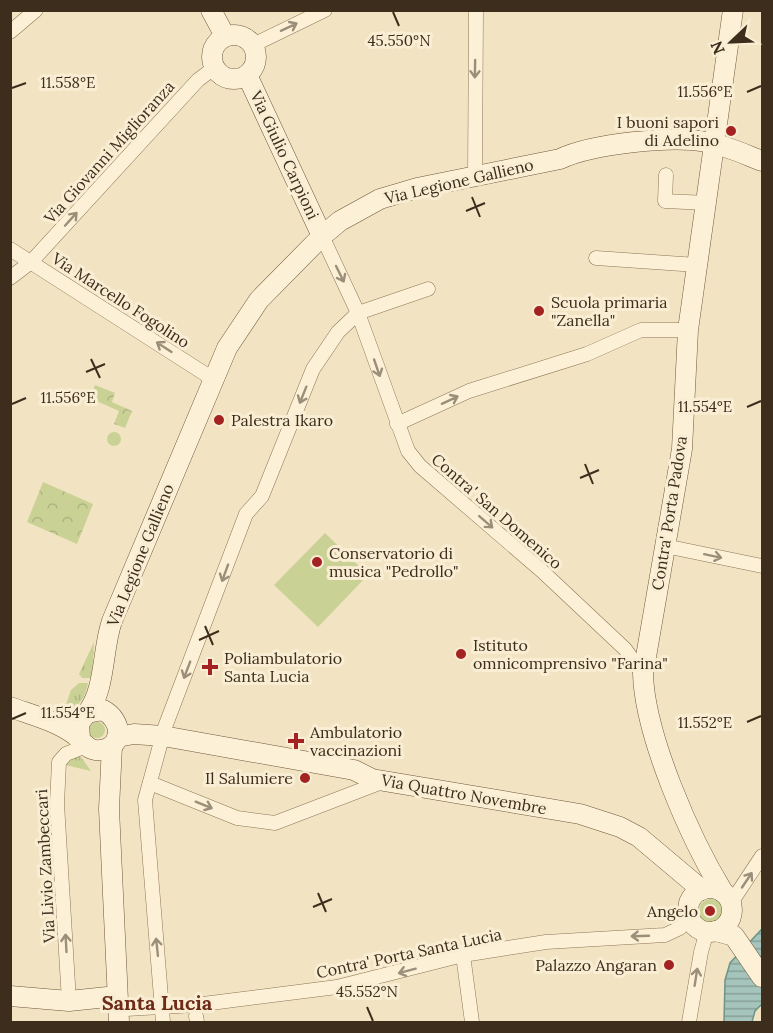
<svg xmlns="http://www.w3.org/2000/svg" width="773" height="1033" font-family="Lora,serif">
  <defs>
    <pattern id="grass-tufts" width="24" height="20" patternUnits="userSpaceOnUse" patternTransform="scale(1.5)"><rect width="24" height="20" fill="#cad195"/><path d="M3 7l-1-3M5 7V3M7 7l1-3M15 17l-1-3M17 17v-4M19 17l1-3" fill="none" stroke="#aeb480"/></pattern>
    <pattern id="park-crowns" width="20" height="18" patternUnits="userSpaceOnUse" patternTransform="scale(1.5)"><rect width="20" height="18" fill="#cad195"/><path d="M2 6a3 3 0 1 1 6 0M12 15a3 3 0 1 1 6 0" fill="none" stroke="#aeb480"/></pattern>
    <pattern id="water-rules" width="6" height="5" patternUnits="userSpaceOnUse" patternTransform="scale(1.5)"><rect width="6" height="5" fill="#a5c4bb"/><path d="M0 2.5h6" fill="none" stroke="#88a097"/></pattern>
  </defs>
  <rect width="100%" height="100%" fill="#f2e4c2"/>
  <g fill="url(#grass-tufts)">
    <polygon points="94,642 92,678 82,678 79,674"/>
    <path d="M79,683h9c-2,13 -11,28 -25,30l8,-23z"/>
    <circle cx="97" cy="730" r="8"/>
    <polygon points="74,756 81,757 91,771 65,765 66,761"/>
  </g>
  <g fill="url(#park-crowns)">
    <polygon points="95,385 115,393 112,402 132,411 125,428 114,424 119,411 90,398"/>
    <circle cx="114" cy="439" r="7"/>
    <polygon points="43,482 93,504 77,544 27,522"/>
  </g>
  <g fill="#cad195">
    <polygon points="325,533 368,575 318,627 274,585"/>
    <circle cx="711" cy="911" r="12"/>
  </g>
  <polygon fill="url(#water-rules)" stroke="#6b948a" stroke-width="1.5" points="762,929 762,1004 755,1011 752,1022 724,1022 725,980 730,963"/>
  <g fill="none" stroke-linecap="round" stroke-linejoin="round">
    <g stroke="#8e7557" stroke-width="15">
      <g id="street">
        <polyline points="10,32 36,10"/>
        <polyline points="253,45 325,10"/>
        <polyline points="666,175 665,201 707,203"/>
        <polyline points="475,176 476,10"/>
        <polyline points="322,236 358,313 408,451 420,466 542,571 625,649 643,674"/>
        <polyline points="10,249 213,379"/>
        <polyline points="596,258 697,265"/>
        <polyline points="10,278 31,262 198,80 214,68"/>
        <polyline points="397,424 469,391 587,354 641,330 688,330"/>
        <polyline points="665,546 762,566"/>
        <polyline points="150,783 237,818 275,823 382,782"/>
        <polyline points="731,903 762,856"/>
        <polyline points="463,955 472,1022"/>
        <polyline points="69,1001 57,804 59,762 66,754 86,746"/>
        <polyline points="126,1009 195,1005 337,987 463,955 546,942 665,935 680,928 689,914"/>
        <polyline points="196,1016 197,1022"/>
        <polyline points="163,1022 145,800 165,727 246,514 262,496 313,369 338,332 358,313 428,289"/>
        <polyline points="689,1022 701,952 707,931"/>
      </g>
    </g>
    <g stroke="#70563b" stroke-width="21">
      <g id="secondary">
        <polyline points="211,10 225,36"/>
        <circle cx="234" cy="57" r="22"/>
        <polyline points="247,75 322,236"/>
        <path d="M10,707c22,8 46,14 65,28 9,7 13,17 26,15 25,-4 20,-31 2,-40l-16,3 -8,10 1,16"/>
        <path d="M87,713c19,-24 15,-64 25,-92l115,-273 32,-48 63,-64 18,-15 40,-22 37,-11 143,-29c31,-15 113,-24 146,-17 19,3 38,12 56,19"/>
        <polyline points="117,737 134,734 163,736 354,770 372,779 580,814 620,827 639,837 702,890"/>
        <polyline points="112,745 109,809 119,1022"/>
        <circle cx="710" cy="910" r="22"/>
        <path d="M723,892c-33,-54 -78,-156 -80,-218l39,-225 6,-119 45,-320"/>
        <polyline points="716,931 734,936 762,977"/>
        <polyline points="10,996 69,1001 117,996"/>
      </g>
    </g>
    <use href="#street" stroke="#fcf1d7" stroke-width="14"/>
    <use href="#secondary" stroke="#fcf1d7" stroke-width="20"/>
  </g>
  <defs><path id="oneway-shaft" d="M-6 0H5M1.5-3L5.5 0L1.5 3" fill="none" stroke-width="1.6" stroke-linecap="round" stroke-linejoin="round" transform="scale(1.5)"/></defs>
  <g stroke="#9c8f7a">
    <use href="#oneway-shaft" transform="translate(289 27) rotate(-25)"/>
    <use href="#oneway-shaft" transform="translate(475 69) rotate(91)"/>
    <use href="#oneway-shaft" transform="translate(71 219) rotate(-48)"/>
    <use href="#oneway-shaft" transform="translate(340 274) rotate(64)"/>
    <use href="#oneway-shaft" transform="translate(164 347) rotate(-147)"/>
    <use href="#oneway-shaft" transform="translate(377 368) rotate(71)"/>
    <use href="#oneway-shaft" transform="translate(303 395) rotate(112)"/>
    <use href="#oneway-shaft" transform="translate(450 400) rotate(-25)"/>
    <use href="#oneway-shaft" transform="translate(486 522) rotate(41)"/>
    <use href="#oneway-shaft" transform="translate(713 556) rotate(12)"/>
    <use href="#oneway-shaft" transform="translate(225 573) rotate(110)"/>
    <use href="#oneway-shaft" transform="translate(187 670) rotate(111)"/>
    <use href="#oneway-shaft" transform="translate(204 805) rotate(22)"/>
    <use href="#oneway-shaft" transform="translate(747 880) rotate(-56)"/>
    <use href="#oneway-shaft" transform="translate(640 936) rotate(178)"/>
    <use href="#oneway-shaft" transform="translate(66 943) rotate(-93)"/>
    <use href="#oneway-shaft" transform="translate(157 947) rotate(-96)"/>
    <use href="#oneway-shaft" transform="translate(407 971) rotate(165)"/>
    <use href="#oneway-shaft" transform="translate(696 977) rotate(-81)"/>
  </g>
  <path fill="none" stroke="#3d2d1d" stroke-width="2" d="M393,12l6,14M12,88l14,-5M747,92l14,-6M472,197l8,20M466,211l19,-8M91,359l9,19M86,372l19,-8M12,404l14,-6M747,407l14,-6M585,464l8,20M580,478l19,-8M205,626l8,19M199,640l20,-9M12,719l14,-6M747,722l14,-6M318,893l8,19M313,907l19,-8M367,1007l6,14"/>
  <g fill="#a32222" stroke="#f9eed3" stroke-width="2">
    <circle cx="731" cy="131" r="6"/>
    <circle cx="539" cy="311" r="6"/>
    <circle cx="219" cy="420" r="6"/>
    <circle cx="317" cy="562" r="6"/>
    <circle cx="461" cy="654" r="6"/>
    <path d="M207 658h6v6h6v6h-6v6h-6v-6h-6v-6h6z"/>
    <path d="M293 732h6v6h6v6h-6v6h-6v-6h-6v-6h6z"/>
    <circle cx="305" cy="778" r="6"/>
    <circle cx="710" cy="911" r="6"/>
    <circle cx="669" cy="965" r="6"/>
  </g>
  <g text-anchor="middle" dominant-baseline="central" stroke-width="6" stroke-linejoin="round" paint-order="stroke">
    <g font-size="16" fill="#3d2d1d" stroke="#f9eed3" text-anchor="start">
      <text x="719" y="122" text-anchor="end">I buoni sapori<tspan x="719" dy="18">di Adelino</tspan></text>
      <text x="551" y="302">Scuola primaria<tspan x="551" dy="18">"Zanella"</tspan></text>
      <text x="231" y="420">Palestra Ikaro</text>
      <text x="329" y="553">Conservatorio di<tspan x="329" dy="18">musica "Pedrollo"</tspan></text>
      <text x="473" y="645">Istituto<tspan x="473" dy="18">omnicomprensivo "Farina"</tspan></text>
      <text x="224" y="658">Poliambulatorio<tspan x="224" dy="18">Santa Lucia</tspan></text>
      <text x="310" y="732">Ambulatorio<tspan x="310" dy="18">vaccinazioni</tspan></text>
      <text x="293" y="778" text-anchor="end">Il Salumiere</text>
      <text x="698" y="911" text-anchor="end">Angelo</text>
      <text x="657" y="965" text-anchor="end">Palazzo Angaran</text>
    </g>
    <g font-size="16" fill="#3d2d1d" stroke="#f9eed3">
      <text transform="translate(109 152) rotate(-48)">Via Giovanni Miglioranza</text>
      <text transform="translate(285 155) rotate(65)">Via Giulio Carpioni</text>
      <text transform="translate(459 181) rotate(-13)">Via Legione Gallieno</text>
      <text transform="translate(121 300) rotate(33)">Via Marcello Fogolino</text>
      <text transform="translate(497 511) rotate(41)">Contra' San Domenico</text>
      <text transform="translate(669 513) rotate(-81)">Contra' Porta Padova</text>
      <text transform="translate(140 555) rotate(-68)">Via Legione Gallieno</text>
      <text transform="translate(464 794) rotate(10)">Via Quattro Novembre</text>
      <text transform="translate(45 866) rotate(-93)">Via Livio Zambeccari</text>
      <text transform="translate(409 953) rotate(-12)">Contra' Porta Santa Lucia</text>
    </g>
    <g font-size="20" font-weight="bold" fill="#6d2b18" stroke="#f9eed3">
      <text x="157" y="1002">Santa Lucia</text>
    </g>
  </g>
  <g font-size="15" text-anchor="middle" fill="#3d2d1d" stroke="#f9eed3" stroke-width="6" stroke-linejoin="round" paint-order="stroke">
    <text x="399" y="46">45.550°N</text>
    <text x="68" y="88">11.558°E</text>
    <text x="705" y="97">11.556°E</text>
    <text x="68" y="403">11.556°E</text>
    <text x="705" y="412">11.554°E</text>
    <text x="68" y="718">11.554°E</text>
    <text x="705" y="728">11.552°E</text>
    <text x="367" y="997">45.552°N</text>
  </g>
  <rect width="773" height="1033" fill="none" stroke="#3d2d1d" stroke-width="24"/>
  <g transform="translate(731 42) rotate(247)" stroke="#f9eed3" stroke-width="4.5" paint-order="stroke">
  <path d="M0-4.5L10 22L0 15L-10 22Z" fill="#3d2d1d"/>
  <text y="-9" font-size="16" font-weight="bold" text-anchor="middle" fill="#3d2d1d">N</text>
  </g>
</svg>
